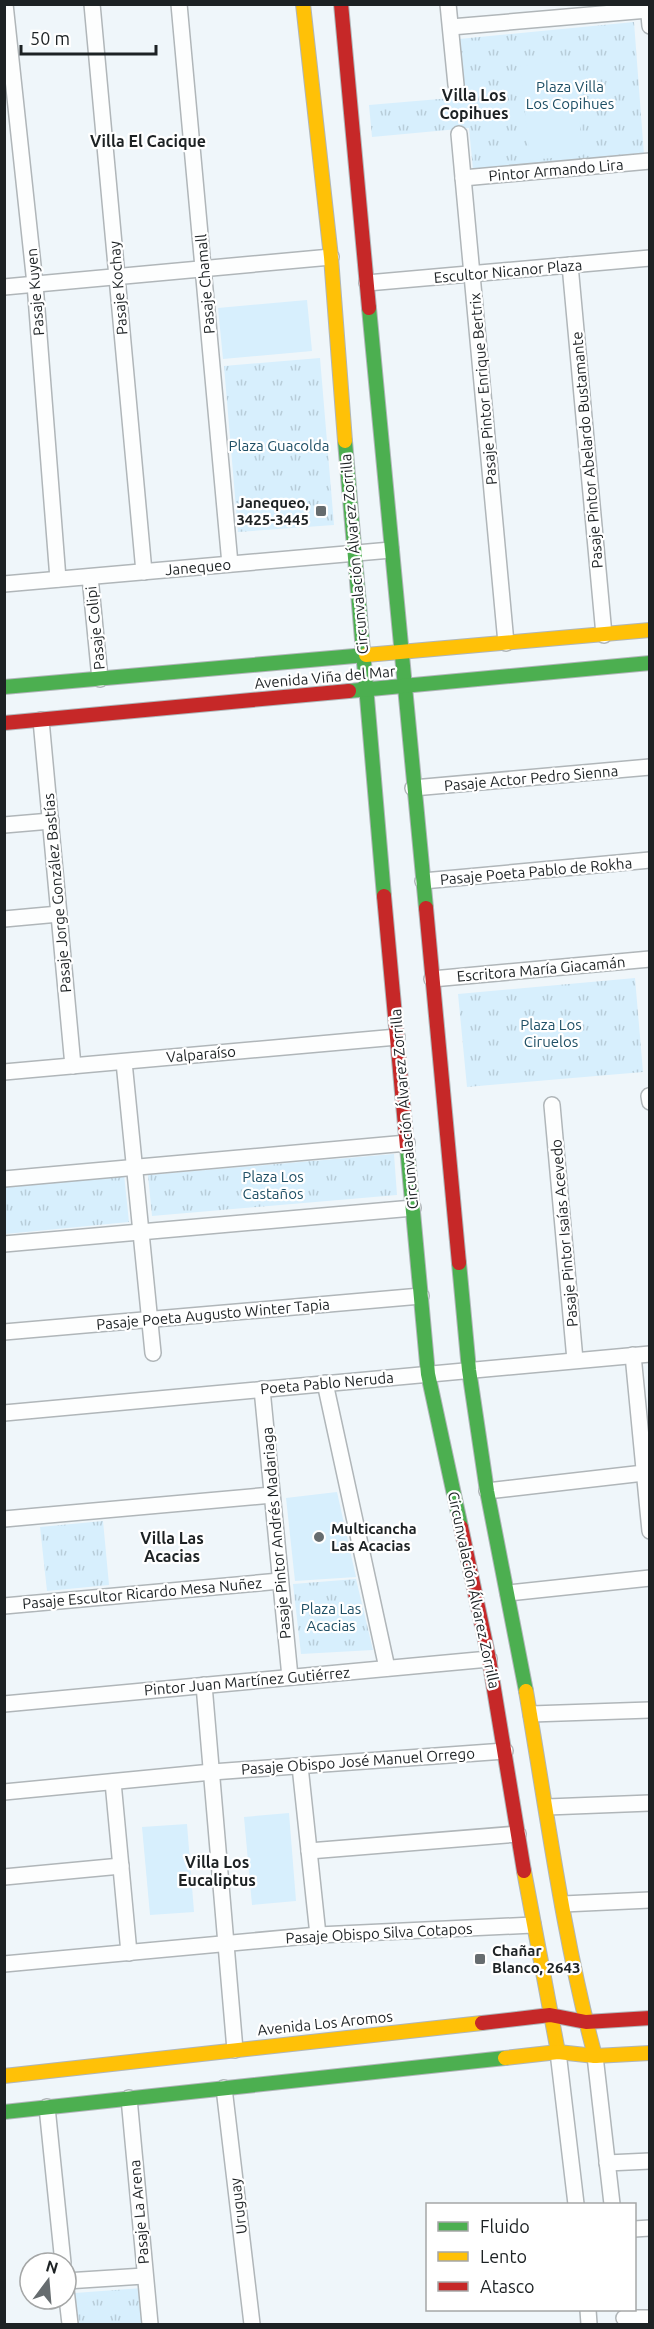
<svg xmlns="http://www.w3.org/2000/svg" width="654" height="2329" font-family="Ubuntu,sans-serif">
  <defs>
    <pattern id="grass-tufts" width="24" height="20" patternUnits="userSpaceOnUse" patternTransform="scale(1.5)"><rect width="24" height="20" fill="#d7effd"/><path d="M3 7l-1-3M5 7V3M7 7l1-3M15 17l-1-3M17 17v-4M19 17l1-3" fill="none" stroke="#b8cdd9"/></pattern>
  </defs>
  <rect width="100%" height="100%" fill="#eff6fa"/>
  <g fill="url(#grass-tufts)">
    <polygon points="634,22 644,155 473,170 469,128 372,137 369,105 463,97 459,39"/>
    <polygon points="320,358 334,525 238,532 224,366"/>
    <polygon points="635,978 643,1072 467,1087 458,994"/>
    <polygon points="394,1154 397,1195 152,1216 148,1175"/>
    <polygon points="124,1174 129,1222 5,1234 5,1185"/>
    <polygon points="103,1521 109,1585 47,1591 40,1527"/>
    <polygon points="356,1579 373,1650 301,1654 293,1584"/>
    <polygon points="142,2288 146,2324 79,2324 75,2293"/>
  </g>
  <g fill="#d7effd">
    <polygon points="573,61 583,155 530,160 520,66"/>
    <polygon points="307,300 312,351 223,359 218,308"/>
    <polygon points="337,1492 356,1577 295,1581 286,1498"/>
    <polygon points="289,1813 296,1901 252,1905 244,1817"/>
    <polygon points="187,1824 194,1912 150,1915 142,1827"/>
  </g>
  <g fill="none" stroke-linecap="round" stroke-linejoin="round">
    <g stroke="#b0b6b9" stroke-width="18">
      <g id="street">
        <polyline points="5,4 35,284 58,579"/>
        <polyline points="92,4 144,572"/>
        <polyline points="179,4 230,564"/>
        <polyline points="448,4 456,85"/>
        <polyline points="648,4 650,26"/>
        <polyline points="451,27 648,10"/>
        <polyline points="459,134 506,643"/>
        <polyline points="463,178 650,161"/>
        <polyline points="570,265 604,635"/>
        <polyline points="367,283 650,258"/>
        <polyline points="4,287 331,257"/>
        <polyline points="90,577 100,679"/>
        <polyline points="4,584 391,550"/>
        <polyline points="41,720 73,1066"/>
        <polyline points="413,788 650,767"/>
        <polyline points="4,825 51,821"/>
        <polyline points="423,881 650,860"/>
        <polyline points="4,919 59,914"/>
        <polyline points="432,979 650,959"/>
        <polyline points="124,1062 153,1353"/>
        <polyline points="4,1072 397,1037"/>
        <polyline points="649,1096 650,1102"/>
        <polyline points="552,1105 575,1360"/>
        <polyline points="4,1179 407,1143"/>
        <polyline points="4,1244 413,1208"/>
        <polyline points="4,1332 421,1296"/>
        <polyline points="633,1355 650,1531"/>
        <polyline points="325,1383 387,1668"/>
        <polyline points="262,1389 290,1677"/>
        <polyline points="4,1413 650,1354"/>
        <polyline points="487,1491 644,1473"/>
        <polyline points="4,1519 272,1495"/>
        <polyline points="508,1593 650,1578"/>
        <polyline points="4,1606 280,1581"/>
        <polyline points="204,1685 235,2050"/>
        <polyline points="4,1704 489,1659"/>
        <polyline points="531,1714 650,1710"/>
        <polyline points="300,1766 318,1935"/>
        <polyline points="113,1782 129,1953"/>
        <polyline points="4,1792 212,1772 505,1751"/>
        <polyline points="547,1807 650,1803"/>
        <polyline points="309,1851 518,1834"/>
        <polyline points="4,1877 121,1866"/>
        <polyline points="563,1904 650,1900"/>
        <polyline points="4,1964 318,1935 533,1925"/>
        <polyline points="558,2052 576,2204"/>
        <polyline points="595,2056 612,2204"/>
        <polyline points="224,2088 252,2324"/>
        <polyline points="129,2098 150,2324"/>
        <polyline points="47,2107 63,2263"/>
        <polyline points="607,2163 650,2161"/>
        <polyline points="634,2229 650,2228"/>
        <polyline points="66,2281 144,2276"/>
        <polyline points="66,2289 70,2324"/>
        <polyline points="588,2310 589,2324"/>
        <polyline points="624,2318 650,2318"/>
      </g>
    </g>
    <g stroke="#b0b6b9" stroke-width="16">
      <g id="fast">
        <polyline points="369,308 426,908"/>
        <polyline points="345,441 384,896"/>
        <polyline points="4,687 366,655"/>
        <polyline points="349,691 650,663"/>
        <polyline points="407,1147 428,1374 461,1527"/>
        <polyline points="459,1263 469,1370 487,1491 526,1691"/>
        <polyline points="4,2112 505,2058"/>
      </g>
    </g>
    <g stroke="#b0b6b9" stroke-width="16">
      <g id="slow">
        <polyline points="303,4 331,257 345,441"/>
        <polyline points="366,655 650,630"/>
        <path d="M526,1691c21,121 37,246 69,365"/>
        <polyline points="524,1871 558,2052"/>
        <polyline points="505,2058 558,2052 595,2056 650,2053"/>
        <polyline points="4,2076 482,2023"/>
      </g>
    </g>
    <g stroke="#b0b6b9" stroke-width="16">
      <g id="jam">
        <polyline points="341,4 369,308"/>
        <polyline points="4,723 349,691"/>
        <polyline points="384,896 407,1147"/>
        <polyline points="426,908 459,1263"/>
        <polyline points="461,1527 489,1659 524,1871"/>
        <polyline points="482,2023 550,2015 586,2022 650,2018"/>
      </g>
    </g>
    <use href="#street" stroke="#fdfefe" stroke-width="15"/>
    <use href="#fast" stroke="#4caf50" stroke-width="14"/>
    <use href="#slow" stroke="#ffc107" stroke-width="14"/>
    <use href="#jam" stroke="#c62828" stroke-width="14"/>
  </g>
  <g fill="#666c6f" stroke="#fff" stroke-width="2">
    <rect x="315" y="505" width="12" height="12" rx="3"/>
    <circle cx="319" cy="1537" r="6"/>
    <rect x="474" y="1953" width="12" height="12" rx="3"/>
  </g>
  <g text-anchor="middle" dominant-baseline="central" stroke-width="4.5" stroke-linejoin="round" paint-order="stroke">
    <g font-size="15" fill="#1e4f65" stroke="#fff">
      <text x="570" y="86">Plaza Villa<tspan x="570" dy="17">Los Copihues</tspan></text>
      <text x="279" y="445">Plaza Guacolda</text>
      <text x="551" y="1024">Plaza Los<tspan x="551" dy="17">Ciruelos</tspan></text>
      <text x="273" y="1176">Plaza Los<tspan x="273" dy="17">Castaños</tspan></text>
      <text x="331" y="1608">Plaza Las<tspan x="331" dy="17">Acacias</tspan></text>
    </g>
    <g font-size="15" fill="#1d2224" stroke="#fff">
      <text transform="translate(556 170) rotate(-5)">Pintor Armando Lira</text>
      <text transform="translate(508 271) rotate(-5)">Escultor Nicanor Plaza</text>
      <text transform="translate(205 284) rotate(-95)">Pasaje Chamall</text>
      <text transform="translate(118 288) rotate(-95)">Pasaje Kochay</text>
      <text transform="translate(35 292) rotate(-95)">Pasaje Kuyen</text>
      <text transform="translate(483 389) rotate(-95)">Pasaje Pintor Enrique Bertrix</text>
      <text transform="translate(587 450) rotate(-95)">Pasaje Pintor Abelardo Bustamante</text>
      <text transform="translate(354 554) rotate(-95)">Circunvalación Álvarez Zorrilla</text>
      <text transform="translate(198 567) rotate(-5)">Janequeo</text>
      <text transform="translate(95 628) rotate(-96)">Pasaje Colipi</text>
      <text transform="translate(325 677) rotate(-5)">Avenida Viña del Mar</text>
      <text transform="translate(531 778) rotate(-5)">Pasaje Actor Pedro Sienna</text>
      <text transform="translate(536 871) rotate(-5)">Pasaje Poeta Pablo de Rokha</text>
      <text transform="translate(57 893) rotate(-95)">Pasaje Jorge González Bastías</text>
      <text transform="translate(541 969) rotate(-5)">Escritora María Giacamán</text>
      <text transform="translate(201 1054) rotate(-5)">Valparaíso</text>
      <text transform="translate(404 1109) rotate(-95)">Circunvalación Álvarez Zorrilla</text>
      <text transform="translate(564 1233) rotate(-95)">Pasaje Pintor Isaías Acevedo</text>
      <text transform="translate(213 1314) rotate(-5)">Pasaje Poeta Augusto Winter Tapia</text>
      <text transform="translate(327 1383) rotate(-5)">Poeta Pablo Neruda</text>
      <text transform="translate(276 1533) rotate(-95)">Pasaje Pintor Andrés Madariaga</text>
      <text transform="translate(474 1590) rotate(78)">Circunvalación Álvarez Zorrilla</text>
      <text transform="translate(142 1593) rotate(-5)">Pasaje Escultor Ricardo Mesa Nuñez</text>
      <text transform="translate(247 1681) rotate(-5)">Pintor Juan Martínez Gutiérrez</text>
      <text transform="translate(358 1761) rotate(-4)">Pasaje Obispo José Manuel Orrego</text>
      <text transform="translate(379 1933) rotate(-3)">Pasaje Obispo Silva Cotapos</text>
      <text transform="translate(325 2023) rotate(-6)">Avenida Los Aromos</text>
      <text transform="translate(238 2206) rotate(-97)">Uruguay</text>
      <text transform="translate(139 2212) rotate(-95)">Pasaje La Arena</text>
    </g>
    <g font-size="15" font-weight="bold" fill="#1d2224" stroke="#fff" text-anchor="start">
      <text x="309" y="502" text-anchor="end">Janequeo,<tspan x="309" dy="17">3425-3445</tspan></text>
      <text x="331" y="1528">Multicancha<tspan x="331" dy="17">Las Acacias</tspan></text>
      <text x="492" y="1950">Chañar<tspan x="492" dy="17">Blanco, 2643</tspan></text>
    </g>
    <g font-size="16" font-weight="bold" fill="#1d2224" stroke="#fff">
      <text x="474" y="95">Villa Los<tspan x="474" dy="18">Copihues</tspan></text>
      <text x="148" y="141">Villa El Cacique</text>
      <text x="172" y="1538">Villa Las<tspan x="172" dy="18">Acacias</tspan></text>
      <text x="217" y="1862">Villa Los<tspan x="217" dy="18">Eucaliptus</tspan></text>
    </g>
  </g>
  <rect width="654" height="2329" fill="none" stroke="#1d2224" stroke-width="12"/>
  <rect x="426" y="2203" width="210" height="108" fill="#ffffff" stroke="#a5a7a7" stroke-width="1.5"/>
  <rect x="438" y="2222" width="30" height="9" fill="#4caf50" stroke="#a5a7a7" stroke-width="1.5"/>
  <text x="480" y="2233" font-size="18" fill="#1d2224">Fluido</text>
  <rect x="438" y="2252" width="30" height="9" fill="#ffc107" stroke="#a5a7a7" stroke-width="1.5"/>
  <text x="480" y="2263" font-size="18" fill="#1d2224">Lento</text>
  <rect x="438" y="2282" width="30" height="9" fill="#c62828" stroke="#a5a7a7" stroke-width="1.5"/>
  <text x="480" y="2293" font-size="18" fill="#1d2224">Atasco</text>
  <g transform="translate(48 2281) rotate(16)"><circle r="28" fill="#ffffff" stroke="#a5a7a7" stroke-width="1.5"/>
  <path d="M0-4.5L10 22L0 15L-10 22Z" fill="#666c6f"/>
  <text y="-9" font-size="16" font-weight="bold" text-anchor="middle" fill="#1d2224">N</text>
  </g>
  <path d="M21 45v9h135v-9" fill="none" stroke="#1d2224" stroke-width="3"/>
  <text x="30" y="45" font-size="18" fill="#1d2224" stroke="#ffffff" stroke-width="4.5" paint-order="stroke">50 m</text>
</svg>
